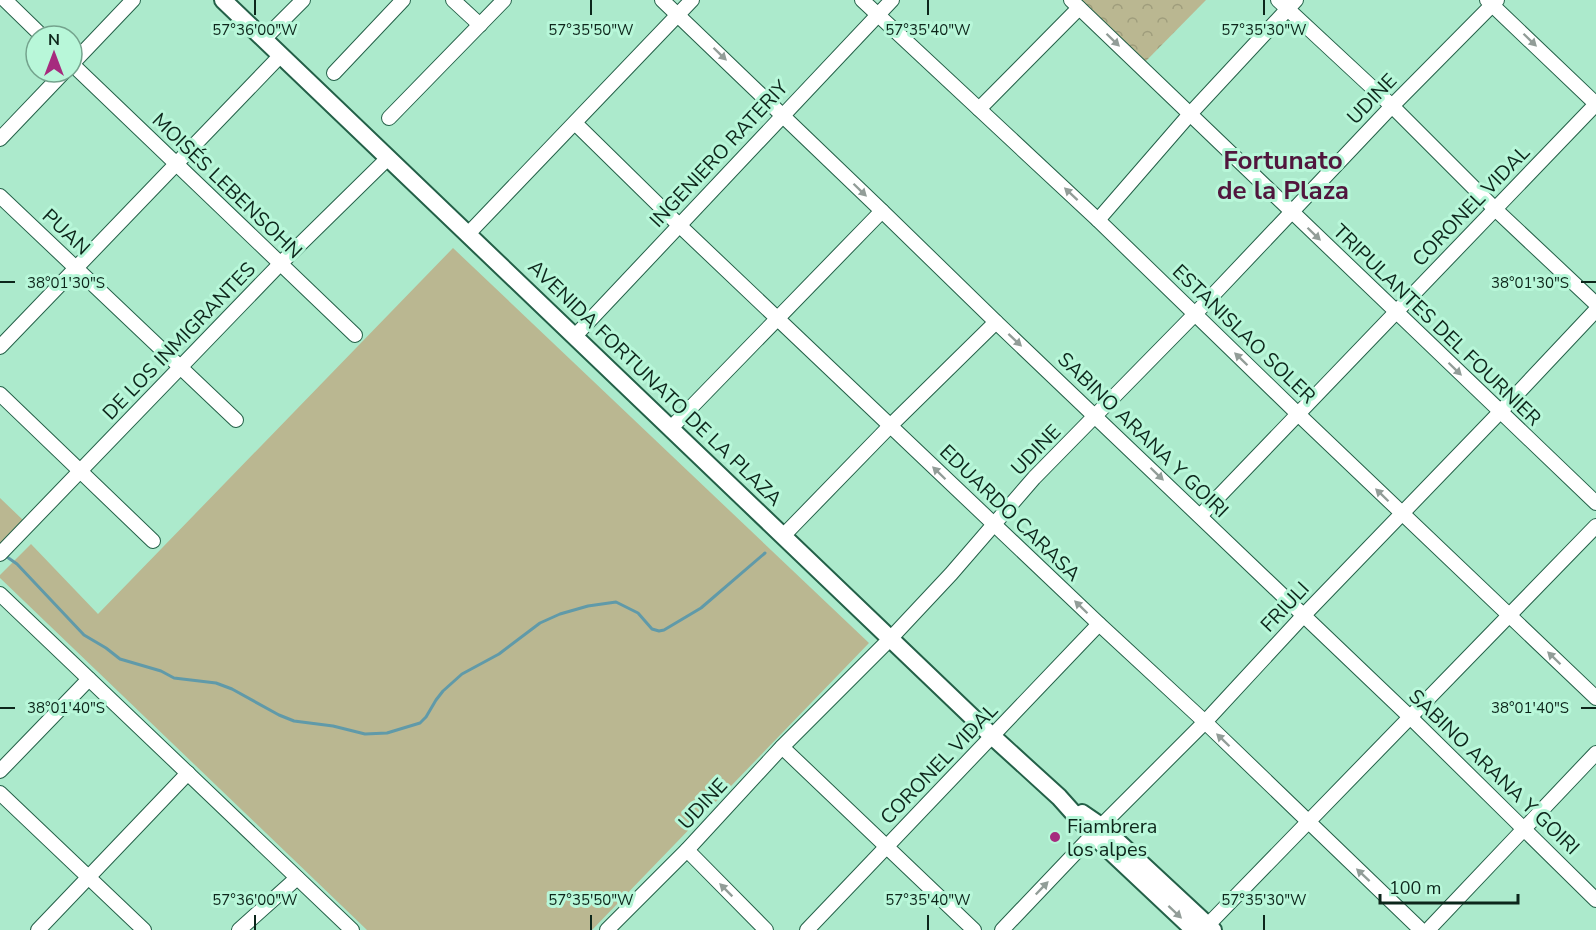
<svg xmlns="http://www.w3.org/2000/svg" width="1596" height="930" font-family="'Nunito Sans',sans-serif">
  <defs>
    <pattern id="park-crowns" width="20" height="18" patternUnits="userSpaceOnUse" patternTransform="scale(1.5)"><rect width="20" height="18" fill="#bab791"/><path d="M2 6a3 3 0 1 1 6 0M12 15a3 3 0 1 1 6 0" fill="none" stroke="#9f9d7c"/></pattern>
  </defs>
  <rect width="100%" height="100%" fill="#aceacc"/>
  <g fill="#bab791">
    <polygon points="453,248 869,643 592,930 367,930 0,578 0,575 31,544 98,614"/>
    <polygon points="0,498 24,521 0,547"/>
  </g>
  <polygon fill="url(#park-crowns)" points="1080,0 1206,0 1144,63"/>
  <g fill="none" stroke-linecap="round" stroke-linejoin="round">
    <polyline stroke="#609aa9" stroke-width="3" points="7,557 17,564 84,635 106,648 120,659 161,671 174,678 216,683 232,689 279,715 294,721 333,726 365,734 387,733 420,723 426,717 436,700 443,691 462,674 499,654 540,623 560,614 588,606 616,602 638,613 652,629 659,631 664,630 701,608 765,553"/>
    <g stroke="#246048" stroke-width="16">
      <g id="minor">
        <polyline points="5,0 42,36"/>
        <polyline points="453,0 480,25"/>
        <polyline points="662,0 882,211 996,322 1410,717 1596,900"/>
        <polyline points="862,0 1098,220 1298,414 1596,698"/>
        <polyline points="1071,0 1596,503"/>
        <polyline points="1278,0 1392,106 1495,209 1596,304"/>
        <polyline points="1487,0 1596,104"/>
        <polyline points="264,39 303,0"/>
        <polyline points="72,64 355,335"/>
        <polyline points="72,64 133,0"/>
        <polyline points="334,73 403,0"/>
        <polyline points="979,109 1079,8"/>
        <polyline points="389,118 504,0"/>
        <polyline points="575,123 679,225 1099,624 1205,722 1421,930"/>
        <polyline points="0,139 64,72"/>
        <polyline points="0,196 236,420"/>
        <polyline points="1098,220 1190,114 1296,0"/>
        <polyline points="468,234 692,0"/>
        <polyline points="575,336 892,0"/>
        <polyline points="0,347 281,55"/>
        <polyline points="0,394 153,541"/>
        <polyline points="671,428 882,211"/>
        <polyline points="1200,516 1596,104"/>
        <polyline points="784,535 890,426 996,322"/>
        <polyline points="0,554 280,264 388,158"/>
        <polyline points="0,594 352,930"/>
        <polyline points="782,747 974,930"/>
        <polyline points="0,771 89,679"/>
        <polyline points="0,793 144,930"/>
        <polyline points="687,850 766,930"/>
        <polyline points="38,930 188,773"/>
        <polyline points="239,930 297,878"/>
        <polyline points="607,930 687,850 782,747 891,638 951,574 1034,478 1195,314 1392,106 1497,0"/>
        <polyline points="807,930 1099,624"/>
        <polyline points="1002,930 1101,826 1205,722 1304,615 1500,412 1596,310"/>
        <polyline points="1203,930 1596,526"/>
        <polyline points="1428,930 1596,753"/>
      </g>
    </g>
    <g stroke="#246048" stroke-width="20">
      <g id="major">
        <polyline points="223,0 992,736 1059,797 1093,835 1194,930"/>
        <polyline points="1082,813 1101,826 1213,930"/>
      </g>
    </g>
    <use href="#minor" stroke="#fff" stroke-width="14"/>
    <use href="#major" stroke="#fff" stroke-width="16"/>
  </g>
  <defs><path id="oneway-solid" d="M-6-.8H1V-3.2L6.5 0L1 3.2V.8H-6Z" transform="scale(1.5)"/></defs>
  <g fill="#929d98">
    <use href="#oneway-solid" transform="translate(1113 40) rotate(44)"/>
    <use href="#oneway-solid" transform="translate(1530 40) rotate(44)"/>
    <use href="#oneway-solid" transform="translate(720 54) rotate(44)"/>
    <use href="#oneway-solid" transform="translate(860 190) rotate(44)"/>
    <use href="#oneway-solid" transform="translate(1071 194) rotate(-137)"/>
    <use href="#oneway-solid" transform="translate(1314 234) rotate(44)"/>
    <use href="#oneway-solid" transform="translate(1015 340) rotate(43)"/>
    <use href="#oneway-solid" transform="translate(1241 359) rotate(-136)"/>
    <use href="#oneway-solid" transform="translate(1455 369) rotate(44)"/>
    <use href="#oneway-solid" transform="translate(939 473) rotate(-136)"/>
    <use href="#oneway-solid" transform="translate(1157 474) rotate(44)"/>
    <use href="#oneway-solid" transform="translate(1382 495) rotate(-136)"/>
    <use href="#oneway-solid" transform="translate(1081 607) rotate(-136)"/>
    <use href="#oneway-solid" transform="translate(1554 658) rotate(-136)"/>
    <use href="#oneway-solid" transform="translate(1223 740) rotate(-136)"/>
    <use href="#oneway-solid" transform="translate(1363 875) rotate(-137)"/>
    <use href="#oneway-solid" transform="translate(1042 888) rotate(-46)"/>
    <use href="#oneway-solid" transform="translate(726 890) rotate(-135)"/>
    <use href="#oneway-solid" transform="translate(1175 912) rotate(43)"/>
  </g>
  <path fill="none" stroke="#0d261b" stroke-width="2" d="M255,0v15M591,0v15M928,0v15M1264,0v15M0,282h15M1581,282h15M0,708h15M1581,708h15M255,915v15M591,915v15M928,915v15M1264,915v15"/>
  <circle fill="#a62b7e" stroke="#b8f7d9" stroke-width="2" cx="1055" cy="837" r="6"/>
  <g text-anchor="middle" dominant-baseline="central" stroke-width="6" stroke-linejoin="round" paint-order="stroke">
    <g font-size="20" fill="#0d261b" stroke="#b8f7d9">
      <text transform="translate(1372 99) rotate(-46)">UDINE</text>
      <text transform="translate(719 154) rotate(-47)">INGENIERO RATERIY</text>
      <text transform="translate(227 186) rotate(44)">MOISÉS LEBENSOHN</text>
      <text transform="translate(1471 206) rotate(-46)">CORONEL VIDAL</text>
      <text transform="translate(66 232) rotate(43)">PUAN</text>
      <text transform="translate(1437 325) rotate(44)">TRIPULANTES DEL FOURNIER</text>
      <text transform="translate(1244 334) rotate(44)">ESTANISLAO SOLER</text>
      <text transform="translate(179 341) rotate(-46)">DE LOS INMIGRANTES</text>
      <text transform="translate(655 383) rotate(44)">AVENIDA FORTUNATO DE LA PLAZA</text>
      <text transform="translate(1143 435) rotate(44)">SABINO ARANA Y GOIRI</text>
      <text transform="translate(1036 450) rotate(-46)">UDINE</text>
      <text transform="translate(1010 513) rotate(44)">EDUARDO CARASA</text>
      <text transform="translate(1285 607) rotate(-47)">FRIULI</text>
      <text transform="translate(939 764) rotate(-46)">CORONEL VIDAL</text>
      <text transform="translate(1494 772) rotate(44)">SABINO ARANA Y GOIRI</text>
      <text transform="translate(703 804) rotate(-47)">UDINE</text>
    </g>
    <g font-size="20" fill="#0d261b" stroke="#b8f7d9" text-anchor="start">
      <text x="1067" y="826">Fiambrera<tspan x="1067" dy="23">los alpes</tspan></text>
    </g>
    <g font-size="26" font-weight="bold" fill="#51163d" stroke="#b8f7d9">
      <text x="1283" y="160">Fortunato<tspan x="1283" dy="30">de la Plaza</tspan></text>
    </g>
  </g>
  <g font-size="15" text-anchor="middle" fill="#0d261b" stroke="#b8f7d9" stroke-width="6" stroke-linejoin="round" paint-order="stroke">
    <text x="255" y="35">57°36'00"W</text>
    <text x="591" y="35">57°35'50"W</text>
    <text x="928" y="35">57°35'40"W</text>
    <text x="1264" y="35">57°35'30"W</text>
    <text x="66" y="288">38°01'30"S</text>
    <text x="1530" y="288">38°01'30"S</text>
    <text x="66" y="713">38°01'40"S</text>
    <text x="1530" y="713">38°01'40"S</text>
    <text x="255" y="905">57°36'00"W</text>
    <text x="591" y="905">57°35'50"W</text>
    <text x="928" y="905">57°35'40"W</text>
    <text x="1264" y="905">57°35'30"W</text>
  </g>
  <g transform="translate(54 54)"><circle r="28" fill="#b8f7d9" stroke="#74a38d" stroke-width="1.5"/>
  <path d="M0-4.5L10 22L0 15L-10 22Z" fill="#a62b7e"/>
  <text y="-9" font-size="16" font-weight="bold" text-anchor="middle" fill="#0d261b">N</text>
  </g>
  <path d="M1380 894v9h138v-9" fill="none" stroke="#0d261b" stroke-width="3"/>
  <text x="1389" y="894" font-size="18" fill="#0d261b" stroke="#b8f7d9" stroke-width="4.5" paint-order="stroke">100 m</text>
</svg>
